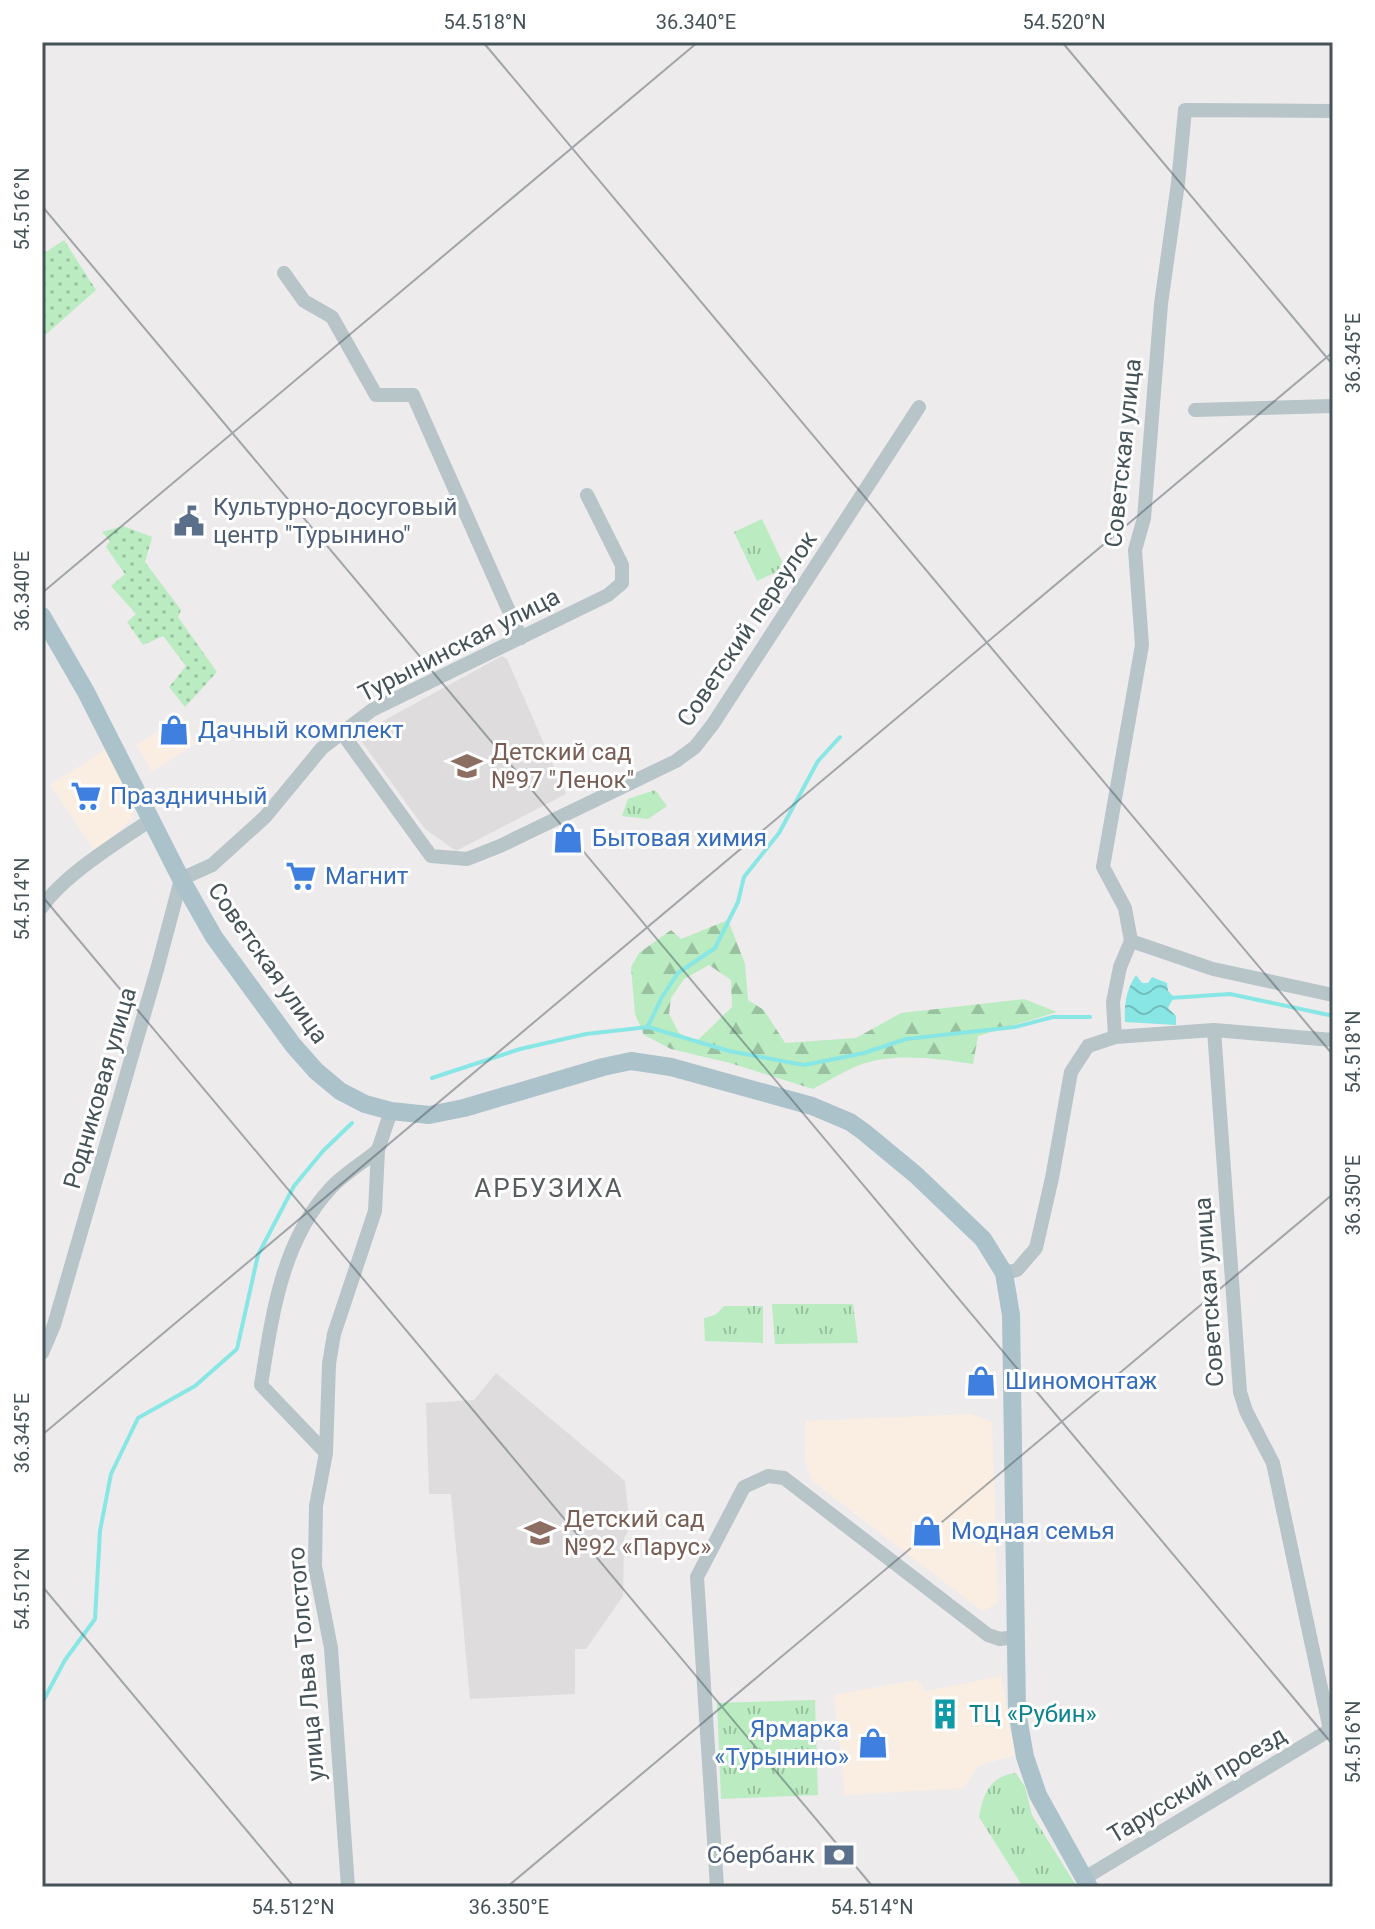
<svg xmlns="http://www.w3.org/2000/svg" width="1375" height="1929" font-family="Roboto,sans-serif">
  <defs>
    <pattern id="grass-tufts" width="24" height="20" patternUnits="userSpaceOnUse" patternTransform="scale(2)"><rect width="24" height="20" fill="#baebc1"/><path d="M3 7l-1-3M5 7V3M7 7l1-3M15 17l-1-3M17 17v-4M19 17l1-3" fill="none" stroke="#99c1a0"/></pattern>
    <pattern id="forest-firs" width="22" height="20" patternUnits="userSpaceOnUse" patternTransform="scale(2)"><rect width="22" height="20" fill="#baebc1"/><path d="M5 1l3.5 6h-7zM16 11l3.5 6h-7z" fill="#99c1a0"/></pattern>
    <pattern id="garden-dots" width="8" height="8" patternUnits="userSpaceOnUse" patternTransform="scale(2)"><rect width="8" height="8" fill="#baebc1"/><path d="M2 2h.1M6 6h.1" fill="none" stroke="#99c1a0" stroke-width="1.8" stroke-linecap="round"/></pattern>
    <pattern id="water-waves" width="16" height="10" patternUnits="userSpaceOnUse" patternTransform="scale(2)"><rect width="16" height="10" fill="#88e7e4"/><path d="M0 5q4-4 8 0t8 0" fill="none" stroke="#71bebc"/></pattern>
  </defs>
  <rect width="100%" height="100%" fill="#eeebec"/>
  <g fill="#faeee3">
    <polygon points="182,716 195,744 152,772 136,745"/>
    <polygon points="106,749 134,803 132,820 95,851 50,785"/>
    <polygon points="971,1414 992,1422 998,1603 982,1611 812,1481 805,1460 806,1421"/>
    <polygon points="1001,1676 1015,1755 978,1766 964,1788 845,1795 834,1695 917,1680 926,1691"/>
  </g>
  <g fill="#dfdcdd">
    <polygon points="502,656 507,659 566,794 456,851 425,829 359,738 361,733"/>
    <polygon points="496,1373 625,1481 630,1528 624,1538 623,1596 586,1649 575,1649 575,1694 470,1699 451,1494 429,1494 426,1403 474,1400"/>
  </g>
  <g fill="url(#grass-tufts)">
    <polygon points="762,519 785,568 757,581 734,532"/>
    <polygon points="655,790 667,806 648,819 622,816 628,799"/>
    <polygon points="772,1304 853,1304 858,1343 775,1344"/>
    <polygon points="724,1306 763,1306 763,1343 705,1341 704,1318 715,1315"/>
    <polygon points="815,1700 818,1795 721,1799 717,1703"/>
    <path d="M1016,1773l9,14 7,28 45,72h-54l-44,-70c4,-23 11,-41 37,-44z"/>
  </g>
  <path fill="url(#forest-firs)" fill-rule="evenodd" d="M728,920l17,44 3,36 16,10 21,33 71,-5 45,-25 123,-14 33,13 -79,24 -5,28c-35,-5 -73,-11 -108,-1 -18,6 -35,17 -52,26l-83,-26 -59,-14 -27,-14 -9,-21 -4,-47 8,-14 32,-23 10,9zM709,965l22,15 1,27 -36,35 -17,-9 -10,-19 2,-16 13,-19z"/>
  <g fill="url(#garden-dots)">
    <polygon points="64,240 96,290 42,338 42,248 46,252"/>
    <polygon points="123,526 152,537 145,562 181,610 178,617 217,672 185,707 169,687 186,666 163,636 143,645 127,622 136,614 111,586 125,574 106,547 110,541 102,532"/>
  </g>
  <path fill="url(#water-waves)" d="M1136,975l6,8h6l4,-6 15,6 1,8 6,6 -6,11 8,8v9l-51,-3c-1,-18 1,-32 11,-47z"/>
  <g fill="none" stroke-linecap="round" stroke-linejoin="round">
    <g stroke="#88e7e4" stroke-width="4">
      <polyline points="1170,998 1230,994 1329,1015"/>
      <polyline points="648,1026 662,997 678,973 715,948 738,902 744,877 779,833 818,761 840,737"/>
      <polyline points="432,1078 520,1049 586,1034 648,1027 729,1051 804,1065 864,1053 906,1039 1015,1027 1053,1017 1090,1017"/>
      <polyline points="42,1703 65,1660 95,1619 100,1531 111,1474 138,1418 195,1386 237,1349 258,1255 294,1186 323,1151 352,1123"/>
    </g>
    <g stroke="#b7c4c8" stroke-width="14">
      <polyline points="284,273 304,301 332,317 376,395 413,395 521,638"/>
      <polyline points="1195,410 1333,406"/>
      <polyline points="342,733 431,856 467,859 500,846 676,761 695,747 713,724 919,407"/>
      <path d="M42,907c22,-32 77,-66 110,-88"/>
      <polyline points="1131,941 1213,969 1333,995"/>
      <polyline points="1214,1030 1240,1392 1246,1411 1273,1463 1330,1730"/>
      <polyline points="1115,1037 1214,1030 1333,1040"/>
      <polyline points="1004,1273 1017,1270 1036,1248 1052,1178 1071,1072 1088,1046 1115,1037 1113,1002 1120,967 1131,941 1125,908 1103,867 1142,645 1135,550 1144,518 1161,304 1178,183 1185,110 1333,111"/>
      <polyline points="42,1353 54,1325 158,966 181,879 212,865 265,817 322,748 372,710 608,595 622,583 622,565 587,495"/>
      <path d="M326,1453l-65,-68c11,-68 20,-143 69,-196 13,-15 33,-26 48,-39"/>
      <polyline points="1083,1879 1333,1728"/>
      <polyline points="348,1887 331,1648 315,1566 316,1506 326,1453 329,1364 334,1334 375,1211 378,1150 391,1111"/>
      <polyline points="717,1887 697,1577 744,1487 768,1476 784,1478 988,1635 1000,1639 1015,1637"/>
    </g>
    <polyline stroke="#abc2ca" stroke-width="18" points="42,616 86,692 181,879 214,937 293,1045 316,1071 340,1091 365,1104 391,1111 429,1115 464,1108 603,1067 631,1061 671,1067 812,1106 850,1122 864,1132 916,1175 983,1239 1004,1273 1011,1315 1017,1711 1025,1757 1038,1795 1089,1887"/>
  </g>
  <path fill="none" stroke="#455358" stroke-width="2" stroke-opacity="0.45" d="M483,42l850,1013M1062,42l271,323M42,206l1291,1539M42,593l656,-551M42,896l831,991M42,1435l1291,-1083M42,1586l252,301M507,1887l826,-693"/>
  <defs>
    <g id="civic-bare" transform="scale(2.4)"><path d="M-.6-6.5H3V-4.5H.6V-3L4-1V1h2V6H-6V1h2V-1L-.6-3ZM-1.2 2.5V6h2.4V2.5Z" fill="#5c6f8a" stroke="#fff" stroke-width="2.5" paint-order="stroke"/></g>
    <g id="shop-bare" transform="scale(2.4)"><path d="M-5-2.5h2.3a2.7 3.5 0 0 1 5.4 0H5L5.5 6h-11ZM-1.5-2.5h3a1.5 2.3 0 0 0-3 0Z" fill="#3f7fe0" stroke="#fff" stroke-width="2.5" paint-order="stroke"/></g>
    <g id="school-bare" transform="scale(2.4)"><path d="M0-5L7-2L0 1L-7-2ZM-4 1L0 2.5L4 1V4Q0 6-4 4Z" fill="#8d6e63" stroke="#fff" stroke-width="2.5" paint-order="stroke"/></g>
    <g id="supermarket-bare" transform="scale(2.4)"><path d="M-6-5.5h2.5l.6 2H6L4.5 2H-2.5L-4.4-4H-6ZM-1.5 3.2a1.3 1.3 0 1 0 .1 0ZM3 3.2a1.3 1.3 0 1 0 .1 0Z" fill="#3f7fe0" stroke="#fff" stroke-width="2.5" paint-order="stroke"/></g>
    <g id="building-bare" transform="scale(2.4)"><path d="M-4-6H4V6H1V3H-1V6H-4ZM-2.5-4.3h1.7v1.8h-1.7ZM.8-4.3h1.7v1.8H.8ZM-2.5-1h1.7V.8h-1.7ZM.8-1h1.7V.8H.8Z" fill="#0f9aa8" stroke="#fff" stroke-width="2.5" paint-order="stroke"/></g>
    <g id="bank-bare" transform="scale(2.4)"><path d="M-6-4H6V4H-6ZM0-2.3a2.3 2.3 0 1 0 0 4.6a2.3 2.3 0 1 0 0-4.6Z" fill="#5c6f8a" stroke="#fff" stroke-width="2.5" paint-order="stroke"/></g>
  </defs>
  <g fill-rule="evenodd">
    <use href="#civic-bare" x="189" y="521"/>
    <use href="#shop-bare" x="174" y="730"/>
    <use href="#school-bare" x="467" y="766"/>
    <use href="#supermarket-bare" x="86" y="796"/>
    <use href="#shop-bare" x="568" y="838"/>
    <use href="#supermarket-bare" x="301" y="876"/>
    <use href="#shop-bare" x="981" y="1381"/>
    <use href="#shop-bare" x="927" y="1531"/>
    <use href="#school-bare" x="540" y="1533"/>
    <use href="#building-bare" x="945" y="1714"/>
    <use href="#shop-bare" x="873" y="1743"/>
    <use href="#bank-bare" x="839" y="1855"/>
  </g>
  <g text-anchor="middle" dominant-baseline="central" stroke-width="6" stroke-linejoin="round" paint-order="stroke">
    <g font-size="24" fill="#455358" stroke="#fff">
      <text transform="translate(1123 453) rotate(-84)">Советская улица</text>
      <text transform="translate(747 629) rotate(-56)">Советский переулок</text>
      <text transform="translate(459 645) rotate(-27)">Турынинская улица</text>
      <text transform="translate(268 963) rotate(55)">Советская улица</text>
      <text transform="translate(100 1088) rotate(-74)">Родниковая улица</text>
      <text transform="translate(1209 1292) rotate(-94)">Советская улица</text>
      <text transform="translate(306 1664) rotate(-95)">улица Льва Толстого</text>
      <text transform="translate(1197 1785) rotate(-31)">Тарусский проезд</text>
    </g>
    <g font-size="24" fill="#4e5e75" stroke="#fff" text-anchor="start">
      <text x="213" y="507">Культурно-досуговый<tspan x="213" dy="28">центр "Турынино"</tspan></text>
      <text x="815" y="1855" text-anchor="end">Сбербанк</text>
    </g>
    <g font-size="24" fill="#366cbe" stroke="#fff" text-anchor="start">
      <text x="198" y="730">Дачный комплект</text>
      <text x="110" y="796">Праздничный</text>
      <text x="592" y="838">Бытовая химия</text>
      <text x="325" y="876">Магнит</text>
      <text x="1005" y="1381">Шиномонтаж</text>
      <text x="951" y="1531">Модная семья</text>
      <text x="849" y="1729" text-anchor="end">Ярмарка<tspan x="849" dy="28">«Турынино»</tspan></text>
    </g>
    <g font-size="24" fill="#785e54" stroke="#fff" text-anchor="start">
      <text x="491" y="752">Детский сад<tspan x="491" dy="28">№97 "Ленок"</tspan></text>
      <text x="564" y="1519">Детский сад<tspan x="564" dy="28">№92 «Парус»</tspan></text>
    </g>
    <g font-size="24" fill="#0d838f" stroke="#fff" text-anchor="start">
      <text x="969" y="1714">ТЦ «Рубин»</text>
    </g>
    <g font-size="26" letter-spacing="2" fill="#585e60" stroke="#fff">
      <text x="549" y="1188">АРБУЗИХА</text>
    </g>
  </g>
  <rect width="1375" height="1929" fill="none" stroke="#ffffff" stroke-width="88"/>
  <rect x="44" y="44" width="1287" height="1841" fill="none" stroke="#455358" stroke-width="3"/>
  <g font-size="20" text-anchor="middle" fill="#455358">
    <text x="485" y="29">54.518°N</text>
    <text x="696" y="29">36.340°E</text>
    <text x="1064" y="29">54.520°N</text>
    <text transform="translate(22 209) rotate(-90)" y="7">54.516°N</text>
    <text transform="translate(1353 353) rotate(-90)" y="7">36.345°E</text>
    <text transform="translate(22 591) rotate(-90)" y="7">36.340°E</text>
    <text transform="translate(22 899) rotate(-90)" y="7">54.514°N</text>
    <text transform="translate(1353 1052) rotate(-90)" y="7">54.518°N</text>
    <text transform="translate(1353 1195) rotate(-90)" y="7">36.350°E</text>
    <text transform="translate(22 1433) rotate(-90)" y="7">36.345°E</text>
    <text transform="translate(22 1589) rotate(-90)" y="7">54.512°N</text>
    <text transform="translate(1353 1742) rotate(-90)" y="7">54.516°N</text>
    <text x="293" y="1914">54.512°N</text>
    <text x="509" y="1914">36.350°E</text>
    <text x="872" y="1914">54.514°N</text>
  </g>
</svg>
